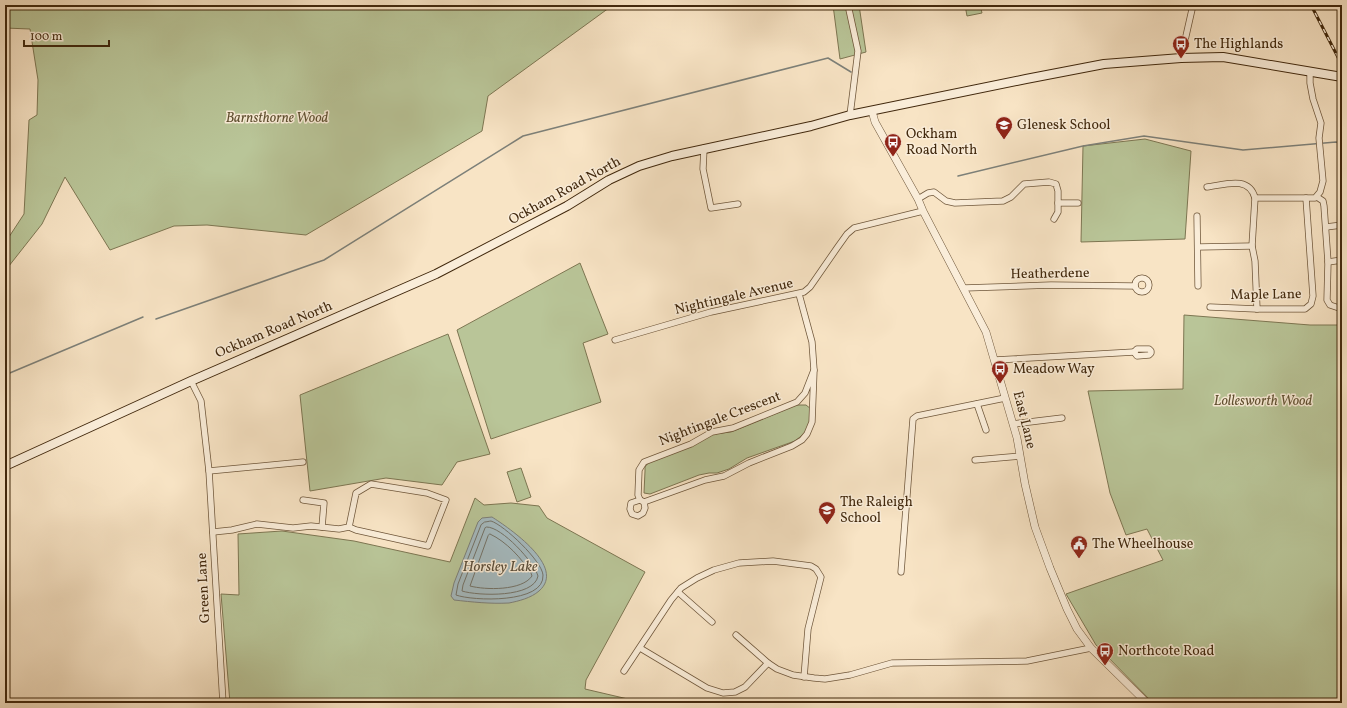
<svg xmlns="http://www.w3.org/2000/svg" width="1347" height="708" font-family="Vollkorn,serif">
  <rect width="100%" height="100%" fill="#f8e4c5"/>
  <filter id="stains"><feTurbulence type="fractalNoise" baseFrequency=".005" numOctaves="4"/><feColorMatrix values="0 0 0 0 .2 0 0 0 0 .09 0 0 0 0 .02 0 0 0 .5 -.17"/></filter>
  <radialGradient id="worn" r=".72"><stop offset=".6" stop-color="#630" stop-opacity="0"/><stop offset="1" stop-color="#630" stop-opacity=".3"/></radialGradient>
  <g fill="#b9c598" stroke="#7d7652">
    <polygon points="5,5 613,5 488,96 482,131 306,235 207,225 174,226 110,250 65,177 42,224 5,271 5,243 24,214 29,120 37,115 38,80 30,29 5,28"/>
    <polygon points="833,5 859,5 866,52 840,59"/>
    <polygon points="965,5 980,5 982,13 967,16"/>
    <polygon points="1145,139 1191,151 1185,239 1081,242 1083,146"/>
    <polygon points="580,263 608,334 583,343 601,402 491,439 457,330"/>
    <polygon points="1184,315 1310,325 1342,325 1342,703 1153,703 1096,645 1066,594 1163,560 1147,529 1126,535 1110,493 1088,391 1183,389"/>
    <polygon points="448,334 490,454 457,462 442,485 386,478 310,491 300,395"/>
    <polygon points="796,405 806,405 811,409 810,423 805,433 795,441 747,458 729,469 717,473 709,473 699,475 650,494 644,493 645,471 645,467 649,462 713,434 731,432"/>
    <polygon points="521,468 531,497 517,502 507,472"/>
    <polygon points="475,498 484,505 511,503 539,506 547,518 645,572 586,680 585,689 645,703 230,703 221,594 239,595 238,534 282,531 354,541 450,562"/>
  </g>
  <path fill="#a5bbc1" stroke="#7d8079" d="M492,517c17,11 75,50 47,74 -8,7 -20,10 -30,12 -19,1 -37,-1 -55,-3l-3,-4 3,-13 24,-61 4,-4z"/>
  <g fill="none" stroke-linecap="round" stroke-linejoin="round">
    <g stroke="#737267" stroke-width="1">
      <path d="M485,522c1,0 5,-1 6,-1 13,4 51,40 52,54 2,29 -71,26 -87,20l2,-11 23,-59z"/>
      <path d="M487,527c15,0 47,35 51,49 -4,22 -60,20 -76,15l1,-6 22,-57z"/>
      <path d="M490,534c17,8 31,24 41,39l1,3c-10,15 -47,14 -62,10l18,-50z"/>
    </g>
    <g stroke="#7d8079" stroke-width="1.5">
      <polyline points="958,176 1083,146 1144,136 1243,150 1336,142 1342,144"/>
      <polyline points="156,319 324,260 523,136 828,58 851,72"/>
      <polyline points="5,375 143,317"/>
    </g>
    <g stroke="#6f573b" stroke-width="7">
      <g id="minor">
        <polyline points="848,5 858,51 850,115"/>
        <polyline points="1341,5 1341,14 1342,17"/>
        <polyline points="1181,58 1193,5"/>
        <polyline points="704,148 703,169 711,208 738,204"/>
        <path d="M1207,187c17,-2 42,-12 48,11"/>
        <polyline points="1317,197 1323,201 1324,206 1328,262 1327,300 1330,305 1342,309"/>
        <polyline points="918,199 928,193 934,192 946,201 955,203 1003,201 1011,197 1024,184 1049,182 1056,184 1058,191 1058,203 1078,203"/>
        <polyline points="1197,216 1198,286"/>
        <polyline points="1054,219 1058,212 1058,203"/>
        <polyline points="1326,227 1342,225"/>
        <polyline points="1198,247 1252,246"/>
        <polyline points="1328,262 1342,260"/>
        <circle cx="1142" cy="285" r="7"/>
        <polyline points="964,288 1051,285 1135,286"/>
        <polyline points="799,294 812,342 814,370"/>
        <polyline points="1210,307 1257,309 1305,309 1311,304 1313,296 1306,198"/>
        <polyline points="1257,309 1255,261 1252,246 1255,198 1315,198 1320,192 1323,181 1319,138 1321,123 1313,99 1310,83 1310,72"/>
        <polyline points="615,340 711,312 804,292 810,287 837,248 847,234 854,228 923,211"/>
        <polygon points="1137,349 1149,349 1151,351 1151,353 1149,355 1137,356 1134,352"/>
        <polyline points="995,360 1134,352"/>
        <polygon points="814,370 812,422 807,434 802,440 792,446 749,463 724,476 705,480 644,502 640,500 638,495 639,470 644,462 691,444 712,432 733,428 797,402 805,393"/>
        <polyline points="191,381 201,401 209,471 223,703"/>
        <polyline points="977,404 986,430"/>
        <polyline points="1013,424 1062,418"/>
        <polyline points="975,460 1020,456"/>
        <polyline points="209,471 303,462"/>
        <polyline points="303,500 324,503 322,527"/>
        <polyline points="640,500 631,503 630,509 632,514 638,516 643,513 645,508 644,502"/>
        <polyline points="213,532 232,530 257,524 293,528 311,526 339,529 349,527 356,530 428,546 446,500 427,493 371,484 356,493 349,527"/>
        <polyline points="901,572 913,419 917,416 1005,398"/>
        <polyline points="678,592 712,622"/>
        <polyline points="736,635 768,663"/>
        <polyline points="640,648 707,688 723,693 735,692 745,687 768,663 777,669 793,675 814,678 825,679 850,675 892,663 1027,661 1091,648"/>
        <polyline points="624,671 671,600 681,588 697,578 714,570 739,563 773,561 811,566 816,569 821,577 808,629 804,677"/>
      </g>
    </g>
    <g stroke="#6f573b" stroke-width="8">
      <polyline id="tertiary" points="872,111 875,122 918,199 923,211 986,332 1017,438 1025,484 1035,527 1050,568 1067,609 1077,629 1091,648 1147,703"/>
    </g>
    <g stroke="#41280d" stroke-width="10">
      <polyline id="secondary" points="5,466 191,381 436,274 567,206 609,180 639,166 672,156 811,126 850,115 1026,79 1104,64 1181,58 1223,57 1342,77"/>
    </g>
    <use href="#minor" stroke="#faedd9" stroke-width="5.5"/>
    <use href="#tertiary" stroke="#faedd9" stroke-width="7"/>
    <use href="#secondary" stroke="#faedd9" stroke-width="8"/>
    <g stroke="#41280d" stroke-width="3">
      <polyline id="rail" points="1311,5 1342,65"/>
    </g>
    <use href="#rail" stroke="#faedd9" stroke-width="1.5" stroke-dasharray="4.5" stroke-linecap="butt"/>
  </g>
  <defs>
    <g id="bus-pin" transform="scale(0.9)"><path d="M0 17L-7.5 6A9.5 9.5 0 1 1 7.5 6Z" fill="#8f2418" stroke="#faedd9"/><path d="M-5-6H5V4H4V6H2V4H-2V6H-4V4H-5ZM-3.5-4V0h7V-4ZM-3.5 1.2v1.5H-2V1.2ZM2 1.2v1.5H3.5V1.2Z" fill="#fff"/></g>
    <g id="school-pin" transform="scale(0.9)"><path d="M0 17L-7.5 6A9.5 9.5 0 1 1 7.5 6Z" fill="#8f2418" stroke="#faedd9"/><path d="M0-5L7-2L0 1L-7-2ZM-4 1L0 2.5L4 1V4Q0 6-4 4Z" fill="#fff"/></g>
    <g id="civic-pin" transform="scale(0.9)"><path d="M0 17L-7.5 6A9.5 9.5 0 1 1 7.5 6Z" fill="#8f2418" stroke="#faedd9"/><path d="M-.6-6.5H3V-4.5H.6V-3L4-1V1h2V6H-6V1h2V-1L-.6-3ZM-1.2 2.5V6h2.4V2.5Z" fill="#fff"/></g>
  </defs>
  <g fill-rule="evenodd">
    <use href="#bus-pin" x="1181" y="44"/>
    <use href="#school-pin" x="1004" y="125"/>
    <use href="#bus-pin" x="893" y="142"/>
    <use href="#bus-pin" x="1000" y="369"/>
    <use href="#school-pin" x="827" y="510"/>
    <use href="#civic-pin" x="1079" y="544"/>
    <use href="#bus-pin" x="1105" y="651"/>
  </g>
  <g text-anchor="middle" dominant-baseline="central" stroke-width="3" stroke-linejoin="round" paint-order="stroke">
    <g font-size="14" fill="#41280d" stroke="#faedd9" text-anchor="start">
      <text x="1194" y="44">The Highlands</text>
      <text x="1017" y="125">Glenesk School</text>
      <text x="906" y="134">Ockham<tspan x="906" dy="16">Road North</tspan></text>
      <text x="1013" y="369">Meadow Way</text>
      <text x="840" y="502">The Raleigh<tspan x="840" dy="16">School</tspan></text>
      <text x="1092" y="544">The Wheelhouse</text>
      <text x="1118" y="651">Northcote Road</text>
    </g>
    <g font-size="14" font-style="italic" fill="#5f4f30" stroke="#faedd9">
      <text x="277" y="118">Barnsthorne Wood</text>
      <text x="1263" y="401">Lollesworth Wood</text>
    </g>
    <g font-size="14" fill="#41280d" stroke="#faedd9">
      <text transform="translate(565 191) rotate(-29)">Ockham Road North</text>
      <text transform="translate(1050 274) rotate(-1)">Heatherdene</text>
      <text transform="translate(1266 295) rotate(-1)">Maple Lane</text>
      <text transform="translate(734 297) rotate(-13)">Nightingale Avenue</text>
      <text transform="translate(274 330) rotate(-23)">Ockham Road North</text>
      <text transform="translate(720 419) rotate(-21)">Nightingale Crescent</text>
      <text transform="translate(1024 420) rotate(76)">East Lane</text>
      <text transform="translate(204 588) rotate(-93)">Green Lane</text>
    </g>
    <g font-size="15" font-style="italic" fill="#5a4d3a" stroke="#faedd9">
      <text x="500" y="567">Horsley Lake</text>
    </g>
  </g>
  <rect width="1347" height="708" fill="none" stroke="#f8e4c5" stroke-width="20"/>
  <rect x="6" y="6" width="1335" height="696" fill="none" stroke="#41280d" stroke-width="2"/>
  <rect x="10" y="10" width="1327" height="688" fill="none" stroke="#41280d"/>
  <path d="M24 40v6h85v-6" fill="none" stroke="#41280d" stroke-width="2"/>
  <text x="30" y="40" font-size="12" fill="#41280d" stroke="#faedd9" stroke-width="3" paint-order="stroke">100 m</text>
  <rect width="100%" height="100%" filter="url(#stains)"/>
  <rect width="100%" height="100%" fill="url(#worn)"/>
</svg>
